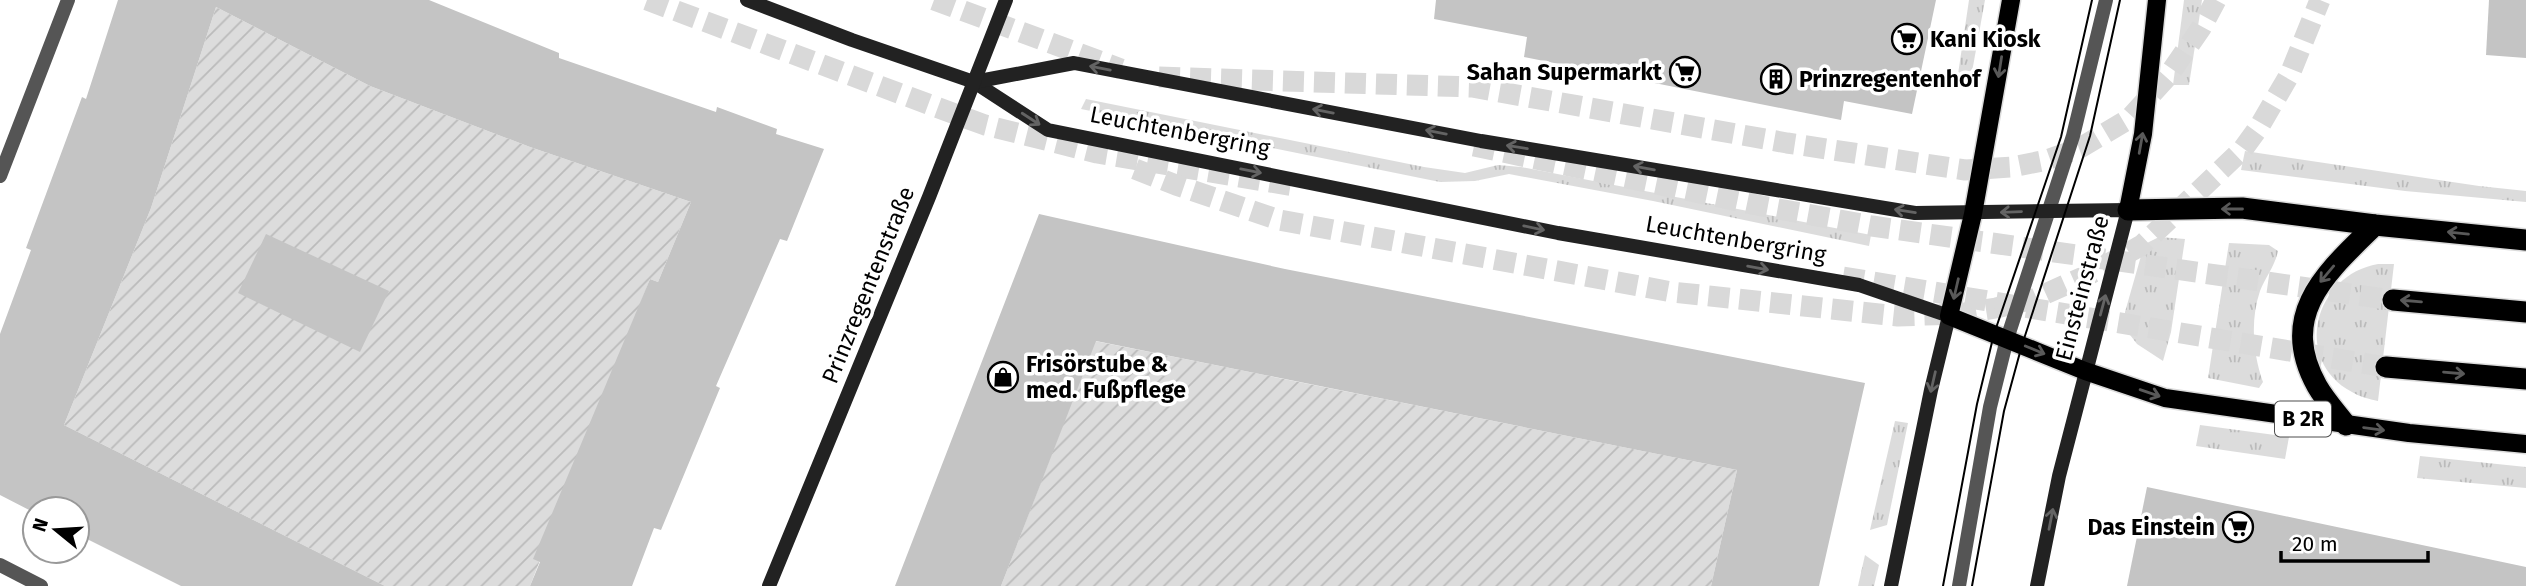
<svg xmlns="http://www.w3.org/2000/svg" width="2526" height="586" font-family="'Fira Sans',sans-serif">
  <defs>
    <pattern id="grass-tufts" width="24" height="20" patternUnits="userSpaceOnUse" patternTransform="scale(1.75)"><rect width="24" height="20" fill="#dcdcdc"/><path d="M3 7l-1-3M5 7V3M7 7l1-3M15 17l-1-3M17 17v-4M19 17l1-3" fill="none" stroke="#bbb"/></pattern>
    <pattern id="garden-furrows" width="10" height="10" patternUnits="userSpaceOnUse" patternTransform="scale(1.75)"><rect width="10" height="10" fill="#dcdcdc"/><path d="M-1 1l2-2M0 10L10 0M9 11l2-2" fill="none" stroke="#bbb"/></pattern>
  </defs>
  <rect width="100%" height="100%" fill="#fff"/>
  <g fill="url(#grass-tufts)">
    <polygon points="1969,0 1985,0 1970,83 1957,81"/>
    <polygon points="2184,0 2202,0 2189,85 2173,85"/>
    <polygon points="1086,99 1424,167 1465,173 1498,165 1521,167 1871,235 1869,246 1653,201 1509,174 1475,181 1440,182 1081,109"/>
    <polygon points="2245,151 2479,186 2526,191 2526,202 2405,191 2241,170"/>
    <polygon points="2159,237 2185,239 2171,332 2163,361 2137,344 2124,327 2125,312 2143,249 2147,243"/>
    <path d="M2229,243l40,2 9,6c-3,15 -13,27 -18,40 -10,29 -7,63 3,91l-4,6 -51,-10z"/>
    <path d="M2378,264h16l-16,137c-9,-2 -18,-4 -26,-9 -60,-32 -38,-117 26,-128z"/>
    <polygon points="1895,421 1908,423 1887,525 1870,530"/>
    <polygon points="2200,425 2289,437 2285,459 2196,446"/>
    <polygon points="2420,456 2526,467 2526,488 2417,478"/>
    <polygon points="1865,555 1879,565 1874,586 1858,586"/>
  </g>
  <g fill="url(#garden-furrows)">
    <polygon points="216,7 370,86 530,147 691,202 658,282 650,279 530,586 385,586 64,425 151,208"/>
    <polygon points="1095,341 1737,470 1711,586 1001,586"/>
  </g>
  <g fill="#c4c4c4">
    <polygon points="118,0 429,0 559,53 559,58 716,112 717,107 777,129 776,134 824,149 787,241 780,239 716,386 720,388 661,530 654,528 632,586 530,586 540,562 533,559 650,279 658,282 691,202 530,147 370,86 216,7 151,208 64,425 385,586 181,586 77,534 77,509 35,509 35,513 0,495 0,334 31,250 26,248 82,97 86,99"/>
    <polygon points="1436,0 1936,0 1912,114 1844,101 1841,120 1524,57 1527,37 1434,19"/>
    <polygon points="2489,0 2526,0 2526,58 2486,55"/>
    <polygon points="1039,214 1285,269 1865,383 1819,586 1711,586 1737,470 1096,341 1001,586 895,586"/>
    <polygon points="266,234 389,291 360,352 238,293"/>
    <polygon points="2147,487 2526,567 2526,586 2127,586"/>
  </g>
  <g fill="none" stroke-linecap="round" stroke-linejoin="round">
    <g stroke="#d9d9d9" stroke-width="21" stroke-dasharray="21 10" stroke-linecap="butt">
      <polyline points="647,0 985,125 1097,153 1300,187"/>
      <polyline points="934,0 1121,69"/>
      <polyline points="1159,77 1472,87 1787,143 1965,170 2012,167 2047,160 2080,148 2129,119 2168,76 2201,28 2216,0"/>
      <polyline points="1474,146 1762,206 1872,226 2393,300"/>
      <polyline points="1135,169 1176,185 1279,220 1672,292 1898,316 1958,314 1996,308 2034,299 2090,274 2142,245 2243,149 2259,127 2290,74 2320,0"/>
      <polyline points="1843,277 2386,367"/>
    </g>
    <g stroke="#dbdbdb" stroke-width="21">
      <g id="primary">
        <polyline points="2011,0 1973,214 1949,316 2085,371 2165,398 2409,433 2526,444"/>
        <polyline points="2128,210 2143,134 2157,0"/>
      </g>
    </g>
    <g stroke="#dbdbdb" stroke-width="24">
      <g id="highway">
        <polyline points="2128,210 2242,208 2375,225 2526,240"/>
        <polyline points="2393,300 2526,312"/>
        <polyline points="2386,367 2526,379"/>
        <path d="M2346,425c-10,-13 -21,-25 -29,-39 -40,-72 10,-114 58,-161"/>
      </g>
    </g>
    <polyline stroke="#555" stroke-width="14" points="1959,586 1990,407 2007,339 2073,136 2106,0"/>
    <g stroke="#555" stroke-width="14">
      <polyline points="0,176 68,0"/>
      <polyline points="0,565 41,586"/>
    </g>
    <g stroke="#222" stroke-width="14">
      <polyline points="747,0 852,40 974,82 1048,130 1558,233 1859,285 1949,316 1931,390 1891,586"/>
      <polyline points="974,82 1074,63 1481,141 1915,213 2128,210 2059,476 2037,586"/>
      <polyline points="769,586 929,197 1006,0"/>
    </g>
    <use href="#primary" stroke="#000" stroke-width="18"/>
    <use href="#highway" stroke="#000" stroke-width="21"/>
    <g stroke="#000" stroke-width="2">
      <polyline points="1943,586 1977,404 1994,334 2061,137 2092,0"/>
      <polyline points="1972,586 2004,411 2022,345 2090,136 2120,0"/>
    </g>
  </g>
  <defs><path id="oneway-shaft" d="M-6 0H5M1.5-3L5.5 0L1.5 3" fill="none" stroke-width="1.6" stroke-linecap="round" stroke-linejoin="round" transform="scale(1.75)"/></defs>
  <g stroke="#595959">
    <use href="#oneway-shaft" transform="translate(2000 67) rotate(99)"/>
    <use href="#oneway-shaft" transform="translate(2141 143) rotate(-80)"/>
    <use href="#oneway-shaft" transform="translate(2232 209) rotate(-180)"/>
    <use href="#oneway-shaft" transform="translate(2458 233) rotate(-174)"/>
    <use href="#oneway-shaft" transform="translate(2327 274) rotate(130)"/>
    <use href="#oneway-shaft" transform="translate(1956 289) rotate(103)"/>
    <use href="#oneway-shaft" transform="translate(2411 301) rotate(-175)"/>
    <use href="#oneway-shaft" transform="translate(2035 350) rotate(22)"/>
    <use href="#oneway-shaft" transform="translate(2454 373) rotate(5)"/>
    <use href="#oneway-shaft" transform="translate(2150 393) rotate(19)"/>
    <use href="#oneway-shaft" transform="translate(2374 429) rotate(8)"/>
  </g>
  <g stroke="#646464">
    <use href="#oneway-shaft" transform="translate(1100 68) rotate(-169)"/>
    <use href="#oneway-shaft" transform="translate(1323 111) rotate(-169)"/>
    <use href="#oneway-shaft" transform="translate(1031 119) rotate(33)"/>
    <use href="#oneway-shaft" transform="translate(1436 132) rotate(-169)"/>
    <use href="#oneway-shaft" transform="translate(1517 147) rotate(-171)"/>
    <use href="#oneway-shaft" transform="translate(1644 168) rotate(-170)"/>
    <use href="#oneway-shaft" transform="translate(1251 171) rotate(11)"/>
    <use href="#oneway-shaft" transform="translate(1905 211) rotate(-171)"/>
    <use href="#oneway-shaft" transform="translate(2011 212) rotate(178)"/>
    <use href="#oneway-shaft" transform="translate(1534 228) rotate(12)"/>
    <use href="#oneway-shaft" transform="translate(1758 268) rotate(10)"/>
    <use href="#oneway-shaft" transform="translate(2103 305) rotate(-75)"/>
    <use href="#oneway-shaft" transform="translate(1933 382) rotate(103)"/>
    <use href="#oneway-shaft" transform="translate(2051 519) rotate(-79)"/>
  </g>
  <defs>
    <g id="supermarket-ring" transform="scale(1.575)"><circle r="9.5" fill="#fff" stroke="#000" stroke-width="1.5"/><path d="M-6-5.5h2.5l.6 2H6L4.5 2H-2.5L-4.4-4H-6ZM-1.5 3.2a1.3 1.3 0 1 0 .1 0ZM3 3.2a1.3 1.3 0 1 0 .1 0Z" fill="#000"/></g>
    <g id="building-ring" transform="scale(1.575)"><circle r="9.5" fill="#fff" stroke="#000" stroke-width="1.5"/><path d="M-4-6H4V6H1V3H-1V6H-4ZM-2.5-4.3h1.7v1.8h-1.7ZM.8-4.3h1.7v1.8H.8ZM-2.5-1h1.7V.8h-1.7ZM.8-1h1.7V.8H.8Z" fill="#000"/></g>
    <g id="shop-ring" transform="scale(1.575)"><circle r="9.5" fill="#fff" stroke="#000" stroke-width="1.5"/><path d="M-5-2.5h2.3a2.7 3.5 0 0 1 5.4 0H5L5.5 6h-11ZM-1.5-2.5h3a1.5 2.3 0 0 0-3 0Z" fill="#000"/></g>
  </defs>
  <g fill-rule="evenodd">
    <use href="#supermarket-ring" x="1907" y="39"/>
    <use href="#supermarket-ring" x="1685" y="72"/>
    <use href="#building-ring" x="1776" y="79"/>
    <use href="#shop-ring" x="1003" y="377"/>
    <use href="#supermarket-ring" x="2238" y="527"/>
  </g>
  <g text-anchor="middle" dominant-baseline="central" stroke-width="7" stroke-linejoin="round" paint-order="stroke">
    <rect fill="#fff" stroke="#4c4c4c" stroke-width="2" x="2275" y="401.5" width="56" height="35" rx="5"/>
    <g font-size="21" font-weight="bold" fill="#000">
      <text x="2303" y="419">B 2R</text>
    </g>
    <g font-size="23" font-weight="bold" fill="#000" stroke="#fff" text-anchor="start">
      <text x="1930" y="39">Kani Kiosk</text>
      <text x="1662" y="72" text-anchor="end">Sahan Supermarkt</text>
      <text x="1799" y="79">Prinzregentenhof</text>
      <text x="1026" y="364">Frisörstube &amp;<tspan x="1026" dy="26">med. Fußpflege</tspan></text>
      <text x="2215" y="527" text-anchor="end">Das Einstein</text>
    </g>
    <g font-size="23" fill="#000" stroke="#fff">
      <text transform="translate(1180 131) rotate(11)">Leuchtenbergring</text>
      <text transform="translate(1736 239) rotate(10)">Leuchtenbergring</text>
      <text transform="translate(868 285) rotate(-68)">Prinzregentenstraße</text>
      <text transform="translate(2082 288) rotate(-75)">Einsteinstraße</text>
    </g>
  </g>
  <g transform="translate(56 530) rotate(288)"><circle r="33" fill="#ffffff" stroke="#999999" stroke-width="2"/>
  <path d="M0-5L12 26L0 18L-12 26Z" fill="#000000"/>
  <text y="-10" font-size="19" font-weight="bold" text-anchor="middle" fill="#000000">N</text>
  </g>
  <path d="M2281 551v10h147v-10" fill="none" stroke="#000000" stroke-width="3.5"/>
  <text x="2292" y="551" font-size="21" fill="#000000" stroke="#ffffff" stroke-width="5" paint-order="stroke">20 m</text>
</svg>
